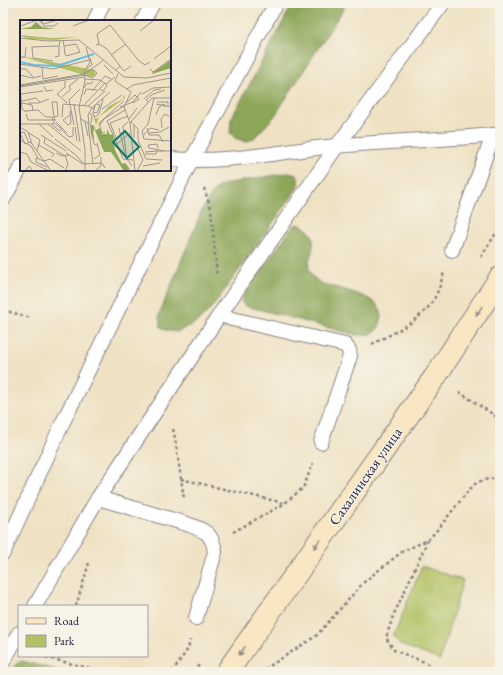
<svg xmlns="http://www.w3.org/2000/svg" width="503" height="675" font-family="'EB Garamond',serif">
  <rect width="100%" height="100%" fill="#f7f3e8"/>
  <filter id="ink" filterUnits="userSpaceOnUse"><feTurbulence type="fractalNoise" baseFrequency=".025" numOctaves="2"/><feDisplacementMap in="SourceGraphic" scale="8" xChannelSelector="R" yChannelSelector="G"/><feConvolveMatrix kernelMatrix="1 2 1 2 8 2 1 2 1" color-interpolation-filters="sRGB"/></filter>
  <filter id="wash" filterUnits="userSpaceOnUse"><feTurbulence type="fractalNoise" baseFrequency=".012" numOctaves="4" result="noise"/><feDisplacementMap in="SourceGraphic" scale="16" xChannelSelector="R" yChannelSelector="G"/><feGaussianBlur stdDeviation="0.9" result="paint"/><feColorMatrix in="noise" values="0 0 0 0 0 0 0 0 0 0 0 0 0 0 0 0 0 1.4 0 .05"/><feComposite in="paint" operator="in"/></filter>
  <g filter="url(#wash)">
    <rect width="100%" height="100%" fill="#efe2c4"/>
    <polygon fill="#b0c062" stroke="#69714e" points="422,566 463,580 440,660 401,645 393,637"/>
    <g fill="#8ca658" stroke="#57644a">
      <polygon points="293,3 347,3 274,117 254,138 246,142 235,138 230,133 231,119"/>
      <path d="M288,173l9,2c3,8 1,12 -3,18l-80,112 -16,17 -21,10 -12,-2 -5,-4 -1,-11 43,-105 10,-17 6,-6 11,-4z"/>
      <path d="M298,224c4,1 7,3 10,6 15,12 -7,33 4,46 2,2 5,4 7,6 15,7 70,13 62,38 -1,2 -1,6 -3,8 -5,8 -14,7 -22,7l-110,-29 -4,-3v-5l2,-3 49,-69z"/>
      <polygon points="22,661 65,672 10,672 17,663"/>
    </g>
  </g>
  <g filter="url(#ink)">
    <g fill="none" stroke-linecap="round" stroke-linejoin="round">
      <g stroke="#888280" stroke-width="16">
        <g id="service">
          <polyline points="95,21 103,3"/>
          <polyline points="143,21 153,3"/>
          <path d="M170,159c56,5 111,-8 166,-13 52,-5 105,-6 157,-11l7,1"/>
          <polyline points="3,200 21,167"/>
          <polyline points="452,250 493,135"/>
          <polyline points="220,314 232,319 345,345 349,350 350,356 321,442"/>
          <path d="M98,498l89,26c18,7 25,8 28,28l-19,66"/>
          <polyline points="3,553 62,424 191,161 276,3"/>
          <polyline points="35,606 98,498 220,314 337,146 443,3"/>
          <polyline points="3,662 19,633"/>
        </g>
      </g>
      <g stroke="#888280" stroke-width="24">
        <polyline id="secondary" points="227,672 435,377 500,278"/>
      </g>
      <g stroke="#888280" stroke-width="2.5" stroke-dasharray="3 3" stroke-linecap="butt">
        <polyline points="204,188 211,209 217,276"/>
        <polyline points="481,257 500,227"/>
        <polyline points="3,310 31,318"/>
        <path d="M372,344c23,-12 54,-25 65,-51 3,-7 5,-14 7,-21"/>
        <polyline points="459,392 500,419"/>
        <polyline points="173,429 175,438 184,499"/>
        <polyline points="181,479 284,503"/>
        <polyline points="233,532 284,504 303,488 313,463"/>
        <polyline points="428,540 393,616 386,638 394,650 427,663 431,669 430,672"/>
        <polyline points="76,606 89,563"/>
        <polyline points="40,656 105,672"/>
        <polyline points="265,669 316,636 365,581 403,551 428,540 438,529 468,491 475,484 483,480 500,478"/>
        <polyline points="172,672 188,649 190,640"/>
        <polyline points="193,672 200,664"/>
      </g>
      <use href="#service" stroke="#fff" stroke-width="14"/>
      <use href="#secondary" stroke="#f9e7c3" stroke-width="22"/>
    </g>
    <defs><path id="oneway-solid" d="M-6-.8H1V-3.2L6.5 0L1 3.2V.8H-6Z"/></defs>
    <g fill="#988e86">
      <use href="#oneway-solid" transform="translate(479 311) rotate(123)"/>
      <use href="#oneway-solid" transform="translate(317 544) rotate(125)"/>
      <use href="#oneway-solid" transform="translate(242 651) rotate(125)"/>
    </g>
  </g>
  <g text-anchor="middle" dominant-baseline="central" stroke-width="3" stroke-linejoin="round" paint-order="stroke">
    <g font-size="15" fill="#22223b" stroke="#f7f3e8">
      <text transform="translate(365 476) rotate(-55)">Сахалинская улица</text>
    </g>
  </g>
  <g transform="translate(20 20)">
    <rect width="151" height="151" fill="#efe2c4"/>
    <path d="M0,15l31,3 26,-1 -22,3 -27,-1zM0,36l74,14 2,5 -5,2zM104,74l1,4 -26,19 -3,8 -3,-10 3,4 4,-3 9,-10 14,-7z" fill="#b0c062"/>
    <path d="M16,2l6,5 13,2h-35l11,-2zM151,40v8l-19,6v-1zM70,105l3,1 3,4 4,-2 2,6h5v-5l3,6 3,-1 2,16 7,14 3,-1 5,6 -6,2 -13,-19h-7l-10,-24 -2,13z" fill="#8ca658"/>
    <path fill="none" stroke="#67bfe5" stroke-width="2" d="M0,42l14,3 23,1 37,-12"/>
    <path fill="none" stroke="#9d958d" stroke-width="1" d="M19,0l5,6h10l4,-3M20,0l4,4 13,-4M0,6l18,-6M53,6l16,-6M120,11l14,-11M0,18l27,3 32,-1 45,37 23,1 24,-5M43,21l1,5 1,8 1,2 14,-4 -4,-8 -12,2M79,24l-2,-10 13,-9 29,36 6,4 5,-3M76,25l3,-1 8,5 13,17M91,35l15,-11M1,37h4l1,-10M35,37l4,-1v-10M134,39l17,-13M33,41l-20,-3 -1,-11 27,-1 1,-5M0,44l33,5 36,-9M84,45l9,9M22,48l1,11 15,-3M67,48l5,-3 -2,-7M0,49h6l7,8M130,49l3,3 18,-13M96,50l4,-4 4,5 7,-5M64,54l20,-14M98,54l-3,7 16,11 -7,15 6,16M0,55l12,3 9,-2M65,59l15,1 6,4M45,61v6l-8,7 10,9M0,65l64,-11 8,-5 5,4 -4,5 -9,-3 -64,11M24,66l2,5 7,-1M0,67l2,22 4,3M0,67l64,-10M64,68l3,-5 4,1 2,-3M80,69l3,2 4,-5 -1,-2 9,-7M107,69l6,-4 38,-7M72,71l13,-15 6,3M1,74l22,-3M122,74l11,-6 18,-1M64,75l2,-6 11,1M42,77l9,-8 -2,-3 9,-7M134,78l-6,26 -6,7 2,8 27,2M124,79l10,-9 7,-1M2,81l14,-3 4,4M128,82l-2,-2 7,-6 12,-4M137,82h11v3M2,83l10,2 1,6M8,83h11l10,-4M106,83l9,-8 4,4 -6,4M54,84l6,38M136,84l15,3M64,85l21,-22M68,86l17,-15M100,87l13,-5 8,-10M72,88l18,-16M82,89l20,-14M5,91l13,-1 8,7h6l1,3M69,92l3,4 -1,7M73,92l4,1 3,-8 -3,-1 -2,1 -1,5 -1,2v2l2,3 4,-3 4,-15M6,94l2,6h28M50,95l-7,5 5,5 3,-2 -1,-12M136,95l3,-8 5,-3 1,3M42,97l1,-13 25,2 6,3M61,99l14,8M109,99l8,-11M36,102l11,11M65,102l3,14M108,102l-5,4 1,12 3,21 5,7M111,102l7,7v11l8,19 16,1M68,103l5,41M69,103l-1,-8 4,-7M90,103l7,17M90,103l18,-7M0,104h30M19,104l14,13M28,104l33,27M31,104l3,-1v-6l4,-1 -1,-14h-5l2,15M31,104l9,7 2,-2 -8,-6M114,104v14M54,105l-5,-25 11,-11M80,105l4,-6 20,-13M0,107l8,5 4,12 19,27M55,107l2,14M99,108l7,30M127,108l2,7h10l4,7M142,108l-1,-9 4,-5 4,2M42,110l7,7 4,-1v-9M85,112l-3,1 -3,-10 25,-22M0,113l5,11 6,-2M0,113l4,-1 5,11M9,113l11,7 -3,11M110,113l-13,11 6,15 10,1M129,113l11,-1 9,-5M73,114l1,10 4,2M21,115l25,16M124,115l6,-7 9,2M25,118l-1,5 21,13M35,119l22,17 6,7M0,120l11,6 7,12M97,124l-10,-23 18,-11M19,125l15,9 -2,3M138,128l-1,-4 -9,1 1,3 15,3M0,132l7,2 4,8 18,9M125,132l12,-1M36,133l6,3 7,-1M46,133l17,11 19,-1 3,5M125,134h11l1,-3h14M74,139l6,-4 -3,-12M123,146l17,-3M27,147l-11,-5v-4l8,3 6,-2 14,9M5,151l4,-5 4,5M45,151l3,-7 -3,-9M65,151v-21l-6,-43 6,-26 -1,-9 6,-10 -4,-15M75,151l6,-5v-9M115,151l-5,-48 22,-25h19M117,151l6,-11 -5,-11"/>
    <path fill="#0f766e" fill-opacity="0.15" stroke="#0f766e" stroke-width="2" d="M105,111l14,16 -12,11 -14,-16z"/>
    <rect width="151" height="151" fill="none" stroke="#22223b" stroke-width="2"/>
  </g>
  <rect width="503" height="675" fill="none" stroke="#f7f3e8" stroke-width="16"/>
  <rect x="18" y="605" width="130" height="52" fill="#f7f3e8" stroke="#a29fa3"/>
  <rect x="26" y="618" width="20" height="6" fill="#f9e7c3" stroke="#a29fa3"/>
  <text x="54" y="625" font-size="12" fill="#22223b">Road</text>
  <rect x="26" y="635" width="20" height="12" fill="#b0c062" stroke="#a29fa3"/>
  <text x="54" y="645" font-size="12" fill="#22223b">Park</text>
</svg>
